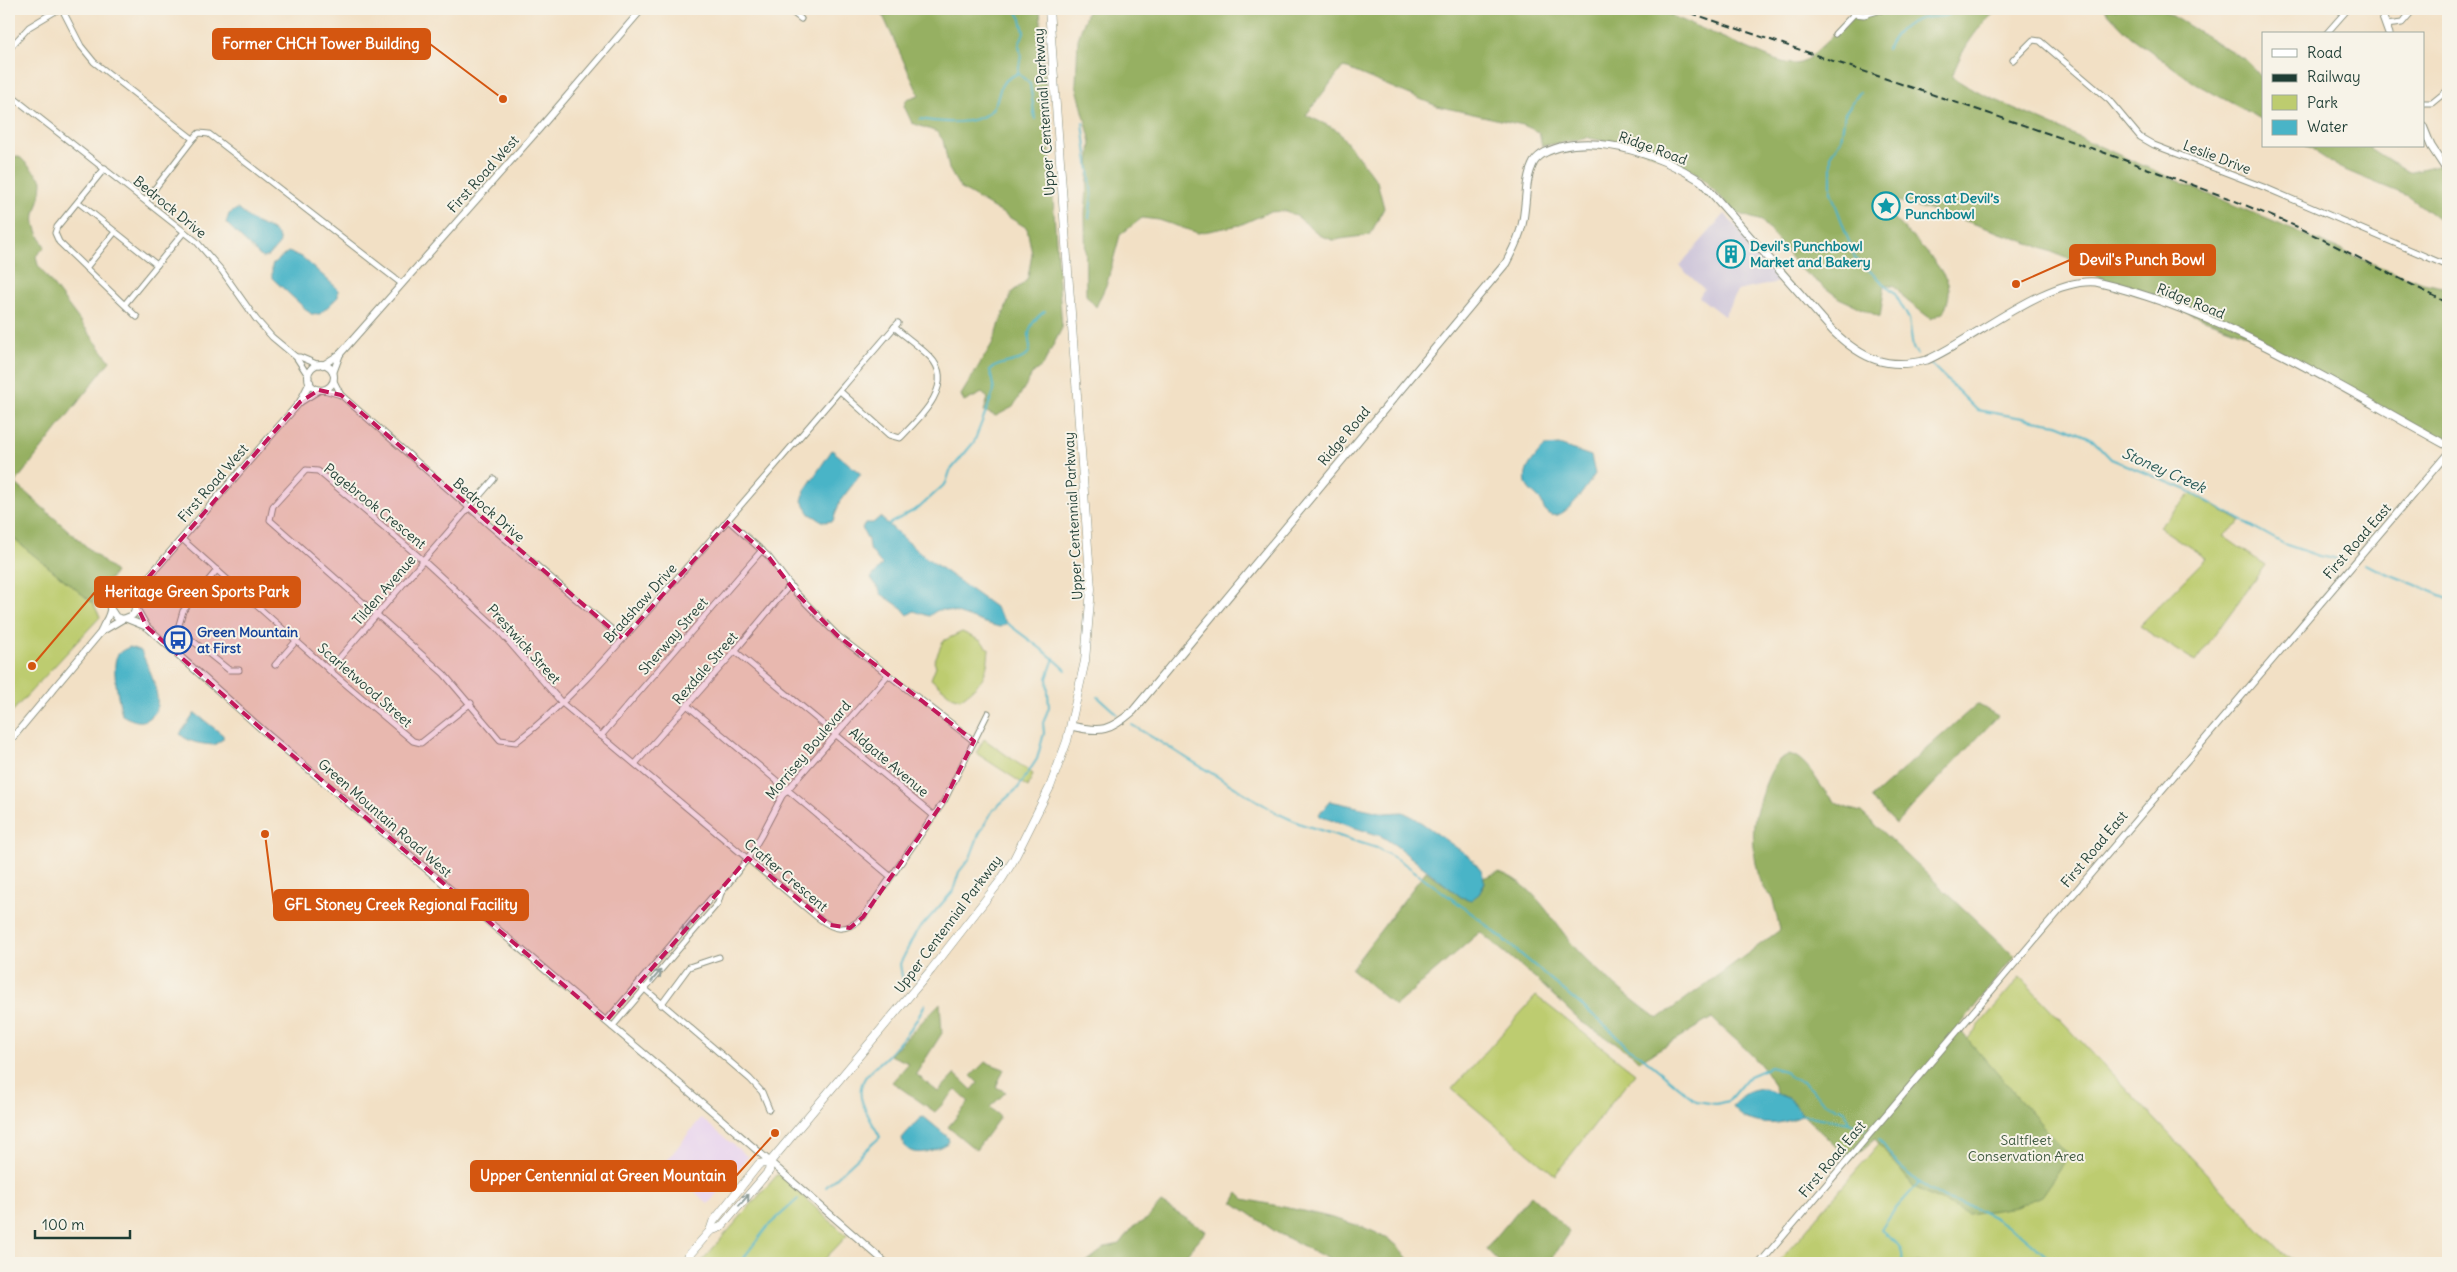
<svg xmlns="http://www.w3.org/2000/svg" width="2457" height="1272" font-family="Delius,sans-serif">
  <rect width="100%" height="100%" fill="#f7f3e8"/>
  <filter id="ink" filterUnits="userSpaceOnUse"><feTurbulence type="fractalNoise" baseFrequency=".02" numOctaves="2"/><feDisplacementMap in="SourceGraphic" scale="10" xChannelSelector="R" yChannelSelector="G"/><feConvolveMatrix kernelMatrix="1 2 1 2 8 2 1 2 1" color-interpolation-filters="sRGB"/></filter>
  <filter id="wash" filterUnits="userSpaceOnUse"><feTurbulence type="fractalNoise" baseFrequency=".0096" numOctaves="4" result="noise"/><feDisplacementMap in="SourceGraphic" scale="20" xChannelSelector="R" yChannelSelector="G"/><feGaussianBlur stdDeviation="1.12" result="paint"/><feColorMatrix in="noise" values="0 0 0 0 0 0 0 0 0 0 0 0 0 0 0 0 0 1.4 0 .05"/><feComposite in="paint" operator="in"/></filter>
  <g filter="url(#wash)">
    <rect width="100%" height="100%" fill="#f2e0c5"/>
    <polygon fill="#e7d2ef" points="701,1118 748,1157 708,1204 664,1164"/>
    <polygon fill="#c8bfd8" points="1725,214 1783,281 1737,291 1724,316 1699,297 1704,289 1679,266"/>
    <g fill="#bdcc6f" stroke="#6e8452">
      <polygon points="2192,493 2241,522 2223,536 2265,565 2195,662 2139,626 2206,558 2159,527"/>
      <polygon points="9,535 93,603 100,617 9,715"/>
      <path d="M962,632l19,9 8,8c-2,28 -7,34 -29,50l-8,-3 -21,-17 5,-13 -2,-4 9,-21z"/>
      <polygon points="984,739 1033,774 1028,787 976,753"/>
      <polygon points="2020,977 2282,1253 2298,1263 1778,1263"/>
      <polygon points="1536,996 1635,1073 1555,1175 1452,1089"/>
      <polygon points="778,1174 847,1236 821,1263 700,1263"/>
    </g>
    <g fill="#96b062" stroke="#5a764b">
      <polygon points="880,9 1040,9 1062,328 1043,365 1033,373 1013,407 996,416 984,411 988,398 982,393 964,402 961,395 992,344 1012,292 1024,283 1028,277 1032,254 1027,228 960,188 949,169 943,140 937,132 912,123 904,106 907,99 919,95"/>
      <path d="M1088,9h568l119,51c13,4 22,7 33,-1l53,-50h139c-22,15 -40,43 -48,68l21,13 209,93 203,86 38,14 25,5v156l-205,-111 -131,-48 -40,-25 -43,-17 -60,-21 -82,-24 -1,13c20,21 46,42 60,68 6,10 2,23 -2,33l-13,7 -25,-19 -11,-14 -10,-2 -5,33 -41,-19 -40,-30 -37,-47 -26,-8 -37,-38 -13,-8 -55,-21 -42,-8 -47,8 -3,-14 -16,-7 -86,-19 -94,-39 -37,48 31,15 40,51 7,27 -14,27 -37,5 -12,-4 -23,-19 -12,-6 -17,1 -29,13 -42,8 -39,-13 -17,-2 -22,17 -13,48 -11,24 -10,-12 -1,-82 6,-71 -15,-58 2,-45z"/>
      <polygon points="2104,9 2161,9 2246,60 2263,79 2263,120 2196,84 2130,36"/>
      <polygon points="2306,146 2367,146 2408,172 2438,165 2448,166 2448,226 2408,196 2340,168"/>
      <path d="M9,154l12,4 21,22c-1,36 -18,30 3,67l-9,9 2,9 72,96 -95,122 100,89 -22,31 -84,-68z"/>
      <polygon points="1977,704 1998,716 1896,824 1871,798"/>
      <path d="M1789,754c23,6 29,37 49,50 7,4 16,6 23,8l153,144 -56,72 111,128 -28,40 -25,11 -48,7 -54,-27 -39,-48 -25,21 -47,-45 -13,-16 -13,-5c-9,-31 -43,-54 -65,-76l-73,43 -7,-7 -52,-33 -46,-44 -54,-45 -85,74 -44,-37 75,-98 35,26 18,-3 6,-10 -2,-6 16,-6c37,12 55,53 80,80 24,25 51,46 79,67l122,-89 -8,-34c-17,-9 -20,-55 -18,-72 1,-14 15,-55 25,-64 3,-2 7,-4 10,-6z"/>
      <polygon points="940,1003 942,1033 916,1074 938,1092 955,1074 972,1090 978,1083 971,1076 985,1062 1004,1069 996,1087 1006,1092 990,1107 1000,1117 976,1150 948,1127 969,1102 956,1090 935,1112 892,1082 909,1063 890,1055"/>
      <path d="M1238,1193l6,6c40,9 118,20 150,44 7,5 11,14 18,20h-82l1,-3 -55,-28 -43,-30z"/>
      <polygon points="1531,1195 1570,1232 1549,1263 1500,1263 1486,1249"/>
      <polygon points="1161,1203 1206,1231 1179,1263 1085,1263 1106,1247 1120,1244 1133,1227 1147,1219"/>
    </g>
    <g fill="#49b4c7" stroke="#34787e">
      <path d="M237,209c6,3 10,8 16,12 11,7 25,7 27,22l-11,13 -7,2 -36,-35 3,-9z"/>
      <polygon points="288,252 302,257 338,289 338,297 320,314 311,314 272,278 272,265"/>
      <path d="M1559,445l32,11 4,18c-7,10 -34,56 -50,37 -2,-3 -2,-8 -5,-11 -3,-4 -8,-7 -11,-11 -11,-16 6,-32 16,-43z"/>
      <polygon points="832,450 861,474 840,501 833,521 824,522 810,514 802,501 805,490"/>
      <path d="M880,517l44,39 71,51 12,16 -6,4c-16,-2 -50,-19 -62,-17 -4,1 -7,4 -10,6l-15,-5 -6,4 -6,-7 -21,-14 -2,-5 -8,-11 11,-13 -13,-17 -1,-8 -6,-12 4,-5h7z"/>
      <path d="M130,647l11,4c7,16 26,53 10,66 -10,8 -19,3 -29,-2 -3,-14 -11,-48 -5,-59 3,-5 8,-7 13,-9z"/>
      <path d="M195,713l28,22v4l-9,6c-12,-1 -25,-2 -34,-11z"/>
      <polygon points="1330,801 1385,813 1403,812 1415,818 1471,858 1482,872 1485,883 1479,894 1471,900 1461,897 1395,845 1381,836 1321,817 1319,814"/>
      <path d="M1765,1089l25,10 13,16c-22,11 -54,14 -70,-8 9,-13 16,-17 32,-18z"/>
      <path d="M924,1117l24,20 1,5c-12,8 -43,21 -47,-4l18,-20z"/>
    </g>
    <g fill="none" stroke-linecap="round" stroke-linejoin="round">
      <g stroke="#49b4c7" stroke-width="2">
        <polyline points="1015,9 1021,19 1024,32 1019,45 1021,56 1018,73 1030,84 1035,119"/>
        <path d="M1887,49c9,-19 24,-31 46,-32 11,0 16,-1 25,-8"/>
        <polyline points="1860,92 1845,113 1841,140 1831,154 1831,192 1855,258 1894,292 1909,319 1913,348 1917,354"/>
        <path d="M920,119c19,4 63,8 74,-13 11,-19 -2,-19 24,-33"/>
        <polyline points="1083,123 1092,195 1089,218"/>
        <polyline points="1930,363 1977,410 2057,424 2091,438 2111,459 2187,490 2284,544 2319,556 2347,561"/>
        <path d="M889,524l31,-17 26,-24 4,-12 24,-29 20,-51 -4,-21c10,-10 31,-5 39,-18 2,-3 1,-7 0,-11 -1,-14 5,-22 16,-30"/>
        <polyline points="2364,564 2448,598"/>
        <path d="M1007,623c20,16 42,30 59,47"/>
        <polyline points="1098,697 1117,714"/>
        <polyline points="1132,725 1279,814 1301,824 1377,848 1402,862 1478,918 1613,1032 1627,1047 1640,1055 1696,1101 1716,1104 1728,1101 1749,1076 1770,1067 1785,1071 1791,1078 1803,1082 1824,1102 1845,1111 1849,1123"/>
        <polyline points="903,983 900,964 915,934 953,891 959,872 970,858 979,834 993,810 1018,788 1037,759 1044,733 1043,723 1049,707 1047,678 1054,658"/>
        <polyline points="1803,1115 1849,1123 1866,1129"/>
        <polyline points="1879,1139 1898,1165 1919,1183 1944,1198 1974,1207 1998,1220 2020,1234 2055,1263"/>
        <path d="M826,1187l54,-50c-6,-12 -16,-26 -19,-39 -4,-23 17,-31 28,-44 13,-14 29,-33 36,-50"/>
        <polyline points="740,1263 767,1227 798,1199"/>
        <path d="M1902,1263c3,-17 -9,-23 -21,-33l10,-16 28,-31"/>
      </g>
    </g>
  </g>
  <g filter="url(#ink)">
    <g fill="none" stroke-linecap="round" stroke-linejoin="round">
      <g stroke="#888e7c" stroke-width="7">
        <g id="minor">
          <polyline points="62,9 81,46 94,62 193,139"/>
          <polyline points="788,9 801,19"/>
          <polyline points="2386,25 2402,23 2414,9"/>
          <polyline points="1835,34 1854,14 1864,15 1885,9"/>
          <polyline points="2326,34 2348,9"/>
          <polyline points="9,49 29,27 59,9"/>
          <polyline points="2013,60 2033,40 2040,41 2109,100 2140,137 2154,145 2266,188 2448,266"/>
          <polyline points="9,94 196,241 222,271 256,319 272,337 296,357 309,377"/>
          <polyline points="2423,103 2432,103 2448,90"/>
          <polyline points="105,168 57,227 55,233 59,242 137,317"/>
          <polyline points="146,200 193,139 199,133 209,134 402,284"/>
          <polyline points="78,202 157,265"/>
          <polyline points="86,268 115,232"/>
          <polyline points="125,304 184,232"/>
          <path d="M898,323c-76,88 -151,176 -228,263 -49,55 -96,112 -154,156l-16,-2 -56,-66 -174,-154 3,-14 33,-36 12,1 106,90 72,66 66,76 255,214c18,14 28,16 46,0l81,-116 44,-88"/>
          <polyline points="296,357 300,357 319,365"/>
          <polyline points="334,381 341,395"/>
          <polyline points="324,390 341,395 490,526 623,639"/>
          <path d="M840,391l49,44 11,3c19,-19 57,-54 30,-81 -11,-11 -24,-20 -36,-30"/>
          <polyline points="729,521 768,556 796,593 838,636 974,741"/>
          <polyline points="182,539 329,670 413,741 421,743 471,703"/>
          <polyline points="217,570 183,611 179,625 183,633 229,670 239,670"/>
          <polyline points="735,651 934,816"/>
          <polyline points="275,665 297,640"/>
          <polyline points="329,670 494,479"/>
          <polyline points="688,706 890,876"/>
          <polyline points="601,736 762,550"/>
          <polyline points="635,764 735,651 790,585"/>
          <polyline points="639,984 750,1079 762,1092 769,1109"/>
          <polyline points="661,1005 689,967 719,957"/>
          <polyline points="606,1021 711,898 721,893"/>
          <polyline points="612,1027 718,903 721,893 748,858 761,836 782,796 887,676"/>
        </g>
      </g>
      <g stroke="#888e7c" stroke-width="8">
        <g id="tertiary">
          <circle cx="321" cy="377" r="13"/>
          <polyline points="323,365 340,354 539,129 642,9"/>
          <polyline points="333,373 340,354"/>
          <polyline points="300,402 310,382"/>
          <polyline points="125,594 140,582 146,580"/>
          <polyline points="136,604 146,580 300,402 319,390"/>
          <polyline points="136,608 147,627 266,733 720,1118 886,1263"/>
          <polyline points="127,619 147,627"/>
          <path d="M101,632c1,-7 6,-11 8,-18 2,-5 1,-10 4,-15 10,-13 28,2 20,16l-10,4 -7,-2 -6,-9"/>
          <polyline points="9,742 101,632 123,619"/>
          <polyline points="1760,1263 2448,453"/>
        </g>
      </g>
      <g stroke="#888e7c" stroke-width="9">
        <g id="secondary">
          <polyline points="2380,9 2389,34"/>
          <polyline points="2423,126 2431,146 2448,172"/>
          <path d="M1071,726c30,7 39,5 62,-15l373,-448c6,-12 13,-24 16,-38 5,-20 2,-45 12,-63 6,-9 16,-12 26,-15 46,-11 102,9 141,34l132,150c29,28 54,39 94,29 46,-20 120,-83 169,-78 126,29 240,103 352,164"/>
        </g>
      </g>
      <g stroke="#888e7c" stroke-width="9">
        <g id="primary">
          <polyline points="710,1231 721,1227 769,1171 770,1162"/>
          <polyline points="682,1263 710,1231 713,1222 759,1164 770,1162 775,1156 931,970 1001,880 1013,861 1050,787 1067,741 1085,661 1091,589 1049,9"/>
        </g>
      </g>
      <use href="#minor" stroke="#fff" stroke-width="5"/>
      <use href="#tertiary" stroke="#fff" stroke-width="6"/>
      <use href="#secondary" stroke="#fff" stroke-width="7"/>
      <use href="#primary" stroke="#fff" stroke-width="8"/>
      <polyline stroke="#1f3d34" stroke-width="2" stroke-dasharray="8 4" stroke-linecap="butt" points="1679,9 2097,150 2228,198 2300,228 2448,303"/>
    </g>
    <defs><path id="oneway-shaft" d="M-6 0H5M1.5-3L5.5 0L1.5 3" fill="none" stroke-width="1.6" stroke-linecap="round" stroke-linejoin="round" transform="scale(1.25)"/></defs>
    <g stroke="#8f9e9a">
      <use href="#oneway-shaft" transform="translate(687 927) rotate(130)"/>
      <use href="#oneway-shaft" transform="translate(656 976) rotate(-50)"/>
      <use href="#oneway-shaft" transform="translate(744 1200) rotate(-49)"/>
    </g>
  </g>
  <path fill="#c2185b" fill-opacity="0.2" stroke="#c2185b" stroke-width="4" stroke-dasharray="10 6" stroke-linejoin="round" d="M319,390l22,5 282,244 106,-118 39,35 28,37 42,43 136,105 -30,60 -81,116 -13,11 -20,-3 -82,-67 -142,163 -340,-288 -119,-106 -11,-23 10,-24 154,-178z"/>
  <defs>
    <g id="sight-ring" transform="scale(1.4375)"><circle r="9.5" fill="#f7f3e8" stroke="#0f9aa8" stroke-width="1.5"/><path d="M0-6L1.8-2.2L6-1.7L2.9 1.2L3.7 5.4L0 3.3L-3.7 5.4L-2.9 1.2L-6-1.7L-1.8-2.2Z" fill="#0f9aa8"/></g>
    <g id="building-ring" transform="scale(1.4375)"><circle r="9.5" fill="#f7f3e8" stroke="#0f9aa8" stroke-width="1.5"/><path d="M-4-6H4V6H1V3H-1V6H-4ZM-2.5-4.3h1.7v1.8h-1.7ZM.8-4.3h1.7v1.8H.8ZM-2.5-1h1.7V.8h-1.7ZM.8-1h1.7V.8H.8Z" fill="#0f9aa8"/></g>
    <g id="bus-ring" transform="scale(1.4375)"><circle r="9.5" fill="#f7f3e8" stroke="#1a4fb4" stroke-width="1.5"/><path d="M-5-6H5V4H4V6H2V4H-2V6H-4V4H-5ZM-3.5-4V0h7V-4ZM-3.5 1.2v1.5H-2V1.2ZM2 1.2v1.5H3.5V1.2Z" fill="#1a4fb4"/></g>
  </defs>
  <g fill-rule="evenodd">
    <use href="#sight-ring" x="1886" y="206"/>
    <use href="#building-ring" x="1731" y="254"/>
    <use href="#bus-ring" x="178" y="640"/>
  </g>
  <g text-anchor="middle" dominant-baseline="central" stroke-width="4" stroke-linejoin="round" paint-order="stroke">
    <g font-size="14" fill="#1f3d34" stroke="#f7f3e8">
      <text transform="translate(1044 112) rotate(-94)">Upper Centennial Parkway</text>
      <text transform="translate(1653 148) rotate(20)">Ridge Road</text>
      <text transform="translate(2217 157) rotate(21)">Leslie Drive</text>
      <text transform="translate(483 174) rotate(-48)">First Road West</text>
      <text transform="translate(170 207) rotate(39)">Bedrock Drive</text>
      <text transform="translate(2191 301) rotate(22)">Ridge Road</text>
      <text transform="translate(1344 436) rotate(-50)">Ridge Road</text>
      <text transform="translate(213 483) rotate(-49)">First Road West</text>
      <text transform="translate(375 506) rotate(39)">Pagebrook Crescent</text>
      <text transform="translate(489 510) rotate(41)">Bedrock Drive</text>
      <text transform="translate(1073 516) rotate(-93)">Upper Centennial Parkway</text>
      <text transform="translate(2357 541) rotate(-49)">First Road East</text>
      <text transform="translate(384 590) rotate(-49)">Tilden Avenue</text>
      <text transform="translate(640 603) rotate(-48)">Bradshaw Drive</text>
      <text transform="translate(673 636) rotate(-49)">Sherway Street</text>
      <text transform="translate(524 644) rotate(48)">Prestwick Street</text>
      <text transform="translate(705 668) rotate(-49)">Rexdale Street</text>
      <text transform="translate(365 685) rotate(41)">Scarletwood Street</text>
      <text transform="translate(808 750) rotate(-50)">Morrisey Boulevard</text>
      <text transform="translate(889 762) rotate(40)">Aldgate Avenue</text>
      <text transform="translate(385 818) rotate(41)">Green Mountain Road West</text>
      <text transform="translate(2094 849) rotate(-50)">First Road East</text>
      <text transform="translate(786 875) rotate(40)">Crafter Crescent</text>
      <text transform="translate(948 924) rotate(-53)">Upper Centennial Parkway</text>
      <text transform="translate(1832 1159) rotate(-50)">First Road East</text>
    </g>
    <g font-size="14" font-weight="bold" fill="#0d838f" stroke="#f7f3e8" text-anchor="start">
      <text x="1905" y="198">Cross at Devil’s<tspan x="1905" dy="16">Punchbowl</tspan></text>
      <text x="1750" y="246">Devil's Punchbowl<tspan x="1750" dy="16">Market and Bakery</tspan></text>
    </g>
    <g font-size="14" font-weight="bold" fill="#164399" stroke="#f7f3e8" text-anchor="start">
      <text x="197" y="632">Green Mountain<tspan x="197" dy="16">at First</tspan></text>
    </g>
    <g font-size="14" fill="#3f5a40" stroke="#f7f3e8">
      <text x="2026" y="1140">Saltfleet<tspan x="2026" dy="16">Conservation Area</tspan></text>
    </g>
    <g font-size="15" font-style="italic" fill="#2a5b59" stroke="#f7f3e8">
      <text transform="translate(2164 470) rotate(24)">Stoney Creek</text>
    </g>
  </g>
  <path fill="none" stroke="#d45610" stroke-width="2" d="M503 99L430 44M2016 284L2070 260M32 666L95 592M265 834L274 905M775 1133L736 1176"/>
  <g fill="#d45610" stroke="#f7f3e8" stroke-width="2">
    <circle cx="503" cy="99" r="5"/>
    <circle cx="2016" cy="284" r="5"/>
    <circle cx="32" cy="666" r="5"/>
    <circle cx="265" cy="834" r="5"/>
    <circle cx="775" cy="1133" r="5"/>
  </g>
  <g fill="#d45610" stroke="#d45610" stroke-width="2">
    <rect x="213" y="29" width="217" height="30" rx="5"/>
    <rect x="2070" y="245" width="145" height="30" rx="5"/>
    <rect x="95" y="577" width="205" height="30" rx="5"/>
    <rect x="274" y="890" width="254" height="30" rx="5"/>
    <rect x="471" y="1161" width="265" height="30" rx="5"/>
  </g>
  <g font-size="15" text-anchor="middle" font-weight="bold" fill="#fff">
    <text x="321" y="49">Former CHCH Tower Building</text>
    <text x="2142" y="265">Devil's Punch Bowl</text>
    <text x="197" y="597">Heritage Green Sports Park</text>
    <text x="401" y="910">GFL Stoney Creek Regional Facility</text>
    <text x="603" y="1181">Upper Centennial at Green Mountain</text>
  </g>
  <rect width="2457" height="1272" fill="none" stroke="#f7f3e8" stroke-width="30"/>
  <rect x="2262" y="32" width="162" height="115" fill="#f7f3e8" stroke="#a1aaa0"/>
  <rect x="2272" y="49" width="25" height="8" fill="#ffffff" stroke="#a1aaa0"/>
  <text x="2307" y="58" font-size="15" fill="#1f3d34">Road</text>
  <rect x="2272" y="74" width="25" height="8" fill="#1f3d34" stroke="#a1aaa0"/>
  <text x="2307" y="82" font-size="15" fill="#1f3d34">Railway</text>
  <rect x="2272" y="95" width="25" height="15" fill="#bdcc6f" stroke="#a1aaa0"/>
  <text x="2307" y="108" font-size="15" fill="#1f3d34">Park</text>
  <rect x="2272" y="120" width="25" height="15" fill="#49b4c7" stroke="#a1aaa0"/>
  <text x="2307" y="132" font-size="15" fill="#1f3d34">Water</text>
  <path d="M35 1230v8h95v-8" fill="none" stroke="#1f3d34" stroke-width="2.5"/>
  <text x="42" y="1230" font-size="15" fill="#1f3d34" stroke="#f7f3e8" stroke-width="4" paint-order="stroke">100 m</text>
</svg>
